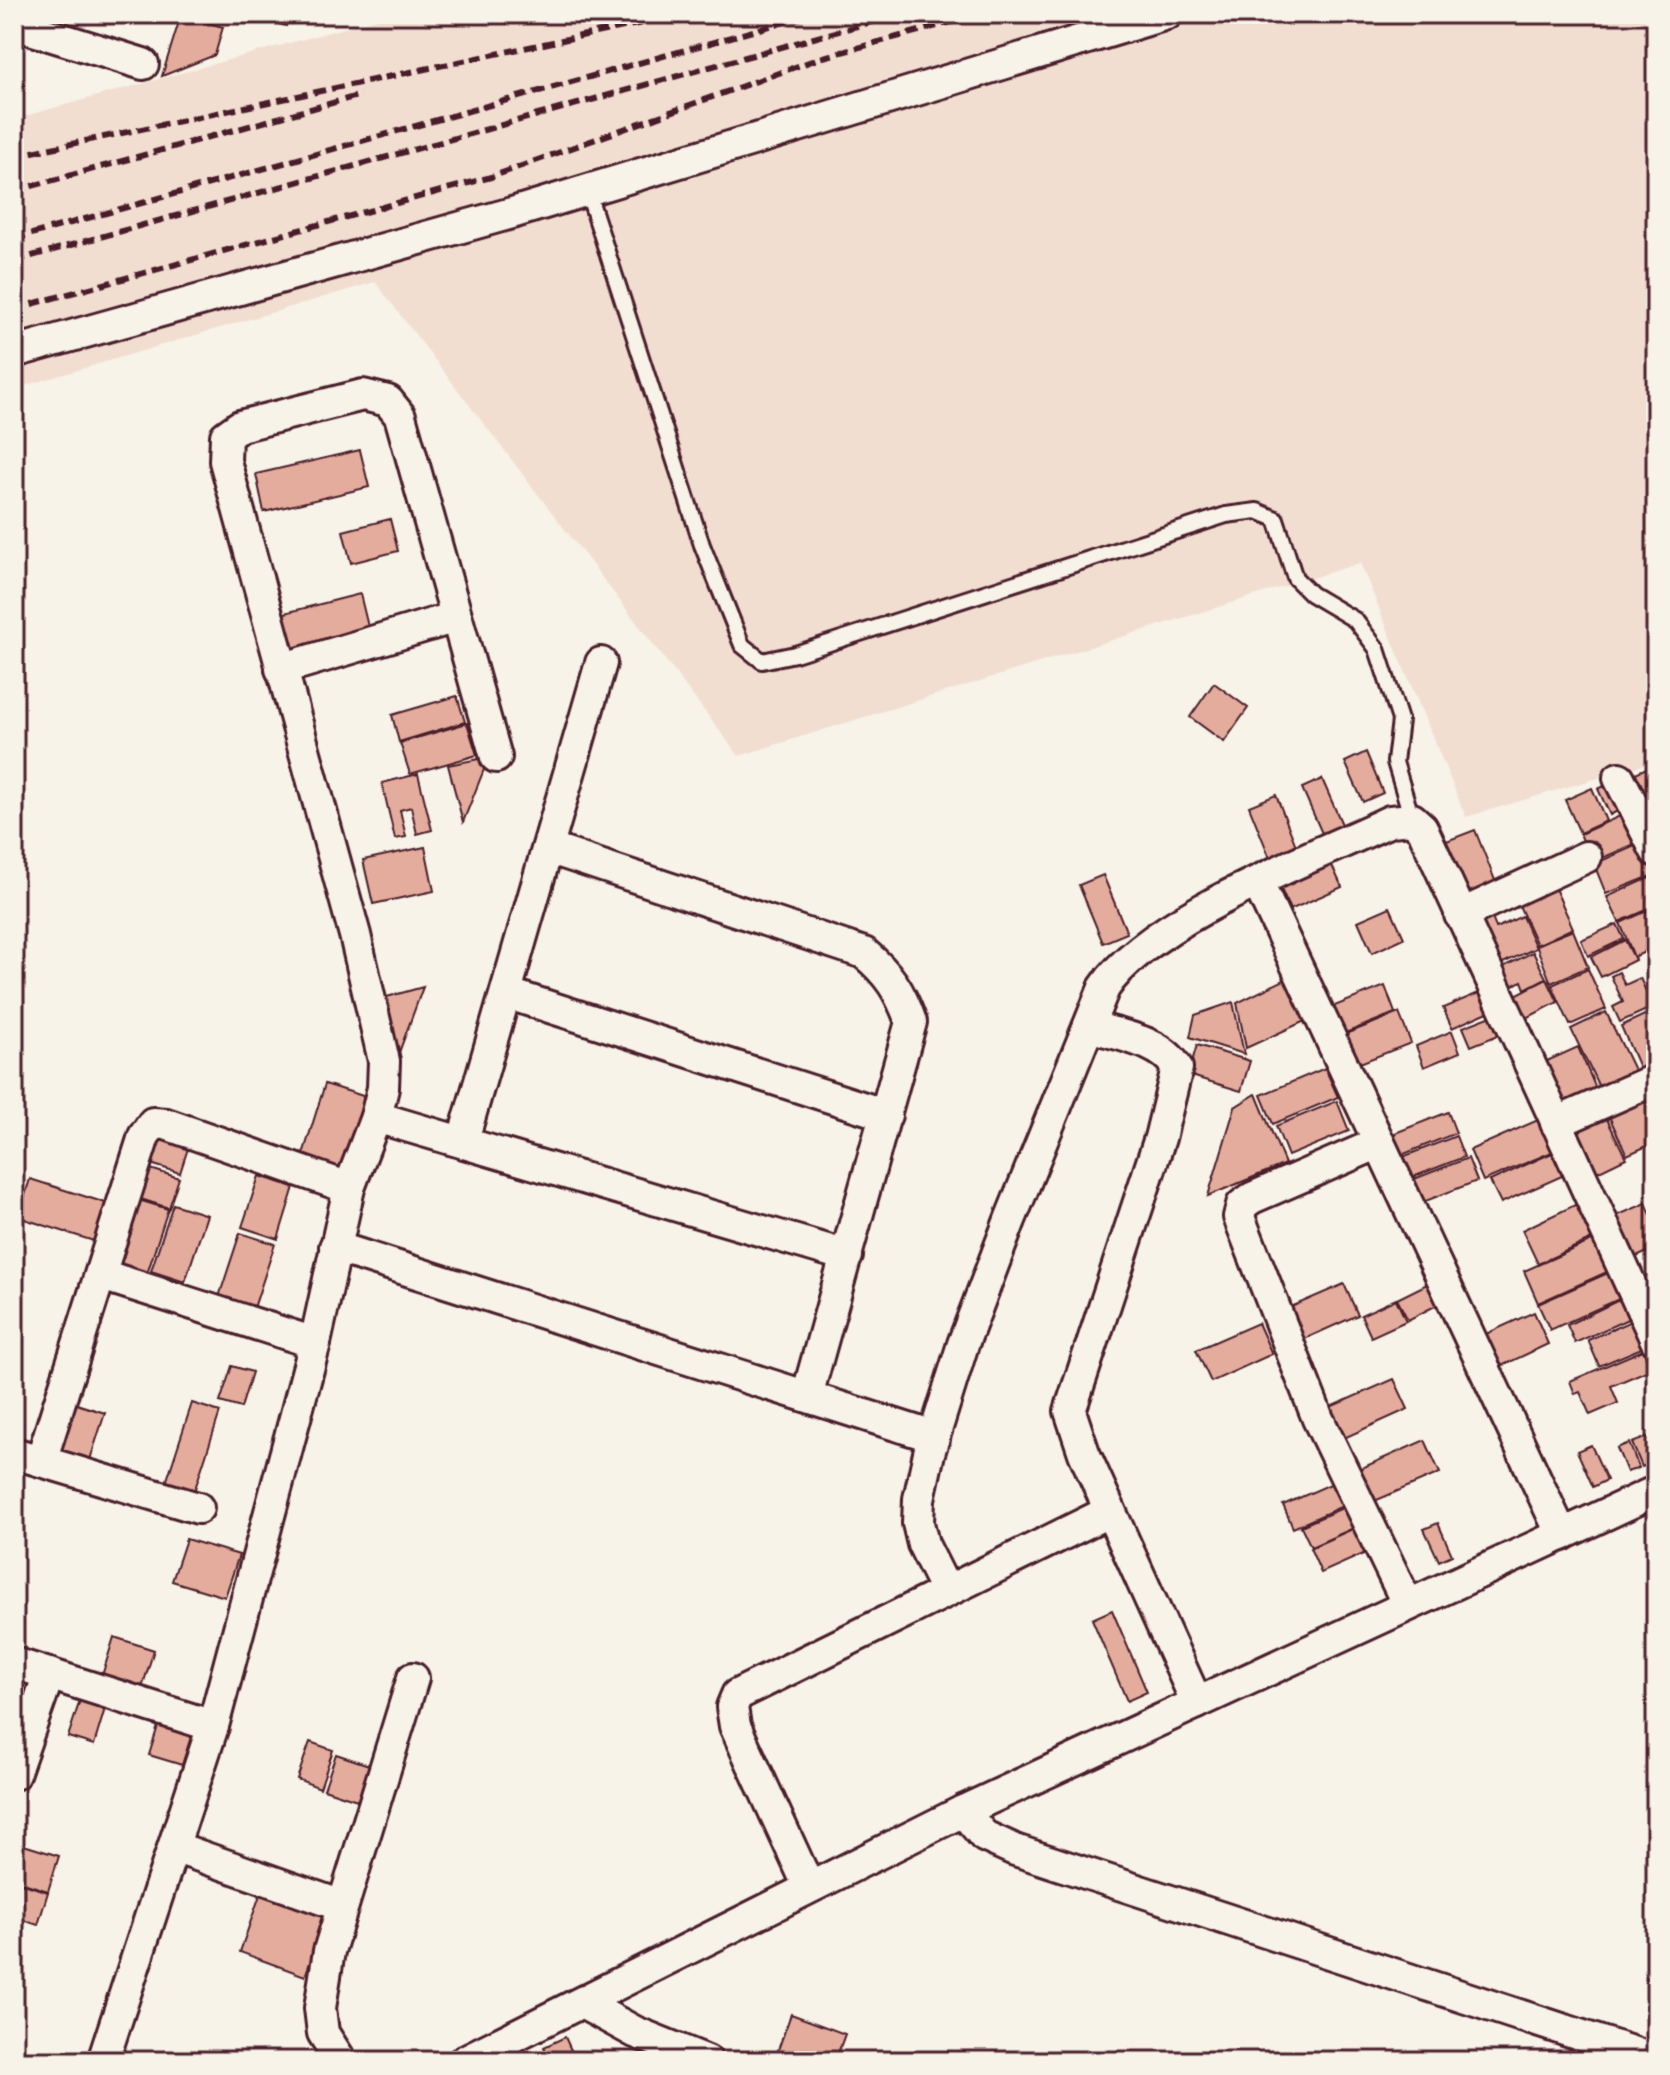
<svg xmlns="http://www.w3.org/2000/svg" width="1670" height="2075" font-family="'Architects Daughter',sans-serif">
  <rect width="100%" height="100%" fill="#f7f3e8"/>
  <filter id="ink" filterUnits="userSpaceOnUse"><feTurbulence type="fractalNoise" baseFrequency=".0125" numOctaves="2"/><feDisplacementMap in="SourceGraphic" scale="16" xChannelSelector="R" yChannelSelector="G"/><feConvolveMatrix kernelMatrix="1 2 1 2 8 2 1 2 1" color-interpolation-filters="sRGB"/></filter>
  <g filter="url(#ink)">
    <polygon fill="#f1ded1" points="395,14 1656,14 1656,761 1466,817 1360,563 739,756 375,282 14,389 14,119"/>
    <g fill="#e4ac9c" stroke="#4a1f2b" stroke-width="2">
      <polygon points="241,14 289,14 286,26"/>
      <polygon points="181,15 223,27 215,55 162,76"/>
      <polygon points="360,450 369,487 264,512 256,474"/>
      <polygon points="390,519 398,551 351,563 343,531"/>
      <polygon points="360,594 370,635 291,655 281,614"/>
      <polygon points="1214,683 1248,708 1224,742 1190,717"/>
      <polygon points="457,696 465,722 399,742 392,715"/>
      <polygon points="467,723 477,755 410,774 400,743"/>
      <polygon points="1366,752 1383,793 1363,802 1345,762"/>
      <polygon points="489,757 463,822 448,765"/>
      <polygon points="1651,766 1656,779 1656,794 1633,804 1622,779"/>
      <polygon points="418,774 432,830 417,834 411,807 400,810 406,837 395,839 382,783"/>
      <polygon points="1322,779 1344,829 1324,838 1302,788"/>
      <polygon points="1615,781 1627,806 1610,815 1598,789"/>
      <polygon points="1592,788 1606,821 1580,833 1565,800"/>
      <polygon points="1276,795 1298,851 1272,863 1249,806"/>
      <polygon points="1631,811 1644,840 1593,862 1580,834"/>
      <polygon points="1475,830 1498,888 1459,903 1436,845"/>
      <polygon points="1644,842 1656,874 1606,894 1594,864"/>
      <polygon points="425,847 434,891 373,904 363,860"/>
      <polygon points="1328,857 1342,887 1290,910 1277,880"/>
      <polygon points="1103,875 1127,933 1103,943 1079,885"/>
      <polygon points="1656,875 1656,906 1619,922 1607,897"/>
      <polygon points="1553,884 1573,928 1537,945 1517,901"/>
      <polygon points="1390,907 1404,938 1372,953 1358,921"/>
      <polygon points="1656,907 1656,947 1634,957 1620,923"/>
      <polygon points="1522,916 1536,948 1492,968 1473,927 1492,918 1496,928"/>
      <polygon points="1617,924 1624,939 1588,956 1581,940"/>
      <polygon points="1573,930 1588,967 1551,983 1536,945"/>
      <polygon points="1625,940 1635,960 1601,977 1591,957"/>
      <polygon points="1533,952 1546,978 1525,989 1522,981 1502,991 1493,972"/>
      <polygon points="1588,969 1606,1009 1570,1025 1552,985"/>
      <polygon points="1619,972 1625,985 1640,978 1653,1007 1620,1022 1613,1007 1623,1002 1611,976"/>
      <polygon points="1286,979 1305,1021 1246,1048 1237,1003"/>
      <polygon points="1547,979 1558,1002 1517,1023 1506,1000"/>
      <polygon points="1385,986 1395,1013 1343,1034 1332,1007"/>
      <polygon points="423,987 397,1058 376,1000"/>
      <polygon points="1481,992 1490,1011 1452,1028 1443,1008"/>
      <polygon points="1233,1002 1244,1054 1190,1037 1195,1015"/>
      <polygon points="1655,1010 1656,1073 1644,1079 1621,1026"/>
      <polygon points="1606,1012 1636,1074 1601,1091 1571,1029"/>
      <polygon points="1399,1013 1411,1043 1355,1065 1343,1035"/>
      <polygon points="1494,1015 1501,1034 1471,1046 1463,1027"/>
      <polygon points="1452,1031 1460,1052 1424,1067 1416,1046"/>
      <polygon points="1197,1045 1250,1061 1241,1091 1188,1075"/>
      <polygon points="1578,1047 1597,1091 1558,1109 1538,1065"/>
      <polygon points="1325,1068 1338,1097 1273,1124 1261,1095"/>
      <polygon points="325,1084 366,1097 341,1174 301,1161"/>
      <polygon points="1644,1093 1656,1120 1656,1142 1627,1155 1606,1110"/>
      <polygon points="1256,1094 1285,1164 1208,1196 1235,1107"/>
      <polygon points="1337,1101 1349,1131 1288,1156 1276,1126"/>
      <polygon points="1603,1111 1626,1158 1585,1178 1562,1130"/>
      <polygon points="1448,1112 1456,1133 1399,1156 1390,1135"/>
      <polygon points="1538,1120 1552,1152 1483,1181 1470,1150"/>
      <polygon points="151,1130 190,1142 180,1173 141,1161"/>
      <polygon points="1456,1136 1464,1157 1408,1179 1400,1158"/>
      <polygon points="1552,1153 1562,1176 1501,1203 1490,1181"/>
      <polygon points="1468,1158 1477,1181 1418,1204 1409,1181"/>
      <polygon points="141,1166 179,1178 169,1208 131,1196"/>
      <polygon points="259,1176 294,1187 278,1239 242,1227"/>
      <polygon points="30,1179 112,1205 100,1243 18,1217"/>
      <polygon points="132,1198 168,1209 146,1277 111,1265"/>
      <polygon points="1646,1203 1656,1226 1656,1248 1626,1262 1607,1220"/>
      <polygon points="173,1204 207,1215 185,1282 151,1271"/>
      <polygon points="1577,1204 1592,1239 1538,1264 1522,1230"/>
      <polygon points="240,1233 275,1244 252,1314 217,1303"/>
      <polygon points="1594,1240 1607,1272 1538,1303 1524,1271"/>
      <polygon points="1608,1273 1619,1299 1550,1330 1538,1304"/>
      <polygon points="1429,1283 1439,1304 1408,1320 1397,1299"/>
      <polygon points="1344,1284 1358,1315 1291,1345 1277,1313"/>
      <polygon points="1396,1299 1406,1321 1371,1337 1361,1315"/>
      <polygon points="1621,1299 1630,1318 1575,1343 1567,1325"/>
      <polygon points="1534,1312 1548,1344 1491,1371 1477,1338"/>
      <polygon points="1633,1320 1644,1347 1599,1366 1588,1340"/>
      <polygon points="1258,1323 1272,1354 1211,1382 1196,1350"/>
      <polygon points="1643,1350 1651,1369 1611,1386 1618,1403 1590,1415 1580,1392 1575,1394 1570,1381"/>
      <polygon points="232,1366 252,1372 241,1408 220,1402"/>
      <polygon points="1394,1379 1408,1409 1342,1439 1328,1408"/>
      <polygon points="70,1402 105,1413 87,1469 52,1458"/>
      <polygon points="192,1403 220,1412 192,1498 164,1489"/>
      <polygon points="1650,1436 1656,1461 1642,1467 1632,1443"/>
      <polygon points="1425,1440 1440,1473 1370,1503 1357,1470"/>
      <polygon points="1629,1443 1639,1468 1627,1472 1617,1448"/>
      <polygon points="1591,1445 1607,1480 1593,1487 1577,1451"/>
      <polygon points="1335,1482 1345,1505 1293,1528 1283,1505"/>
      <polygon points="1347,1506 1356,1527 1311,1547 1301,1526"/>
      <polygon points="1438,1523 1452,1555 1439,1561 1424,1529"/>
      <polygon points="1357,1527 1368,1552 1321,1573 1310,1548"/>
      <polygon points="186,1539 239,1555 225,1597 172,1581"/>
      <polygon points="1112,1610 1147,1692 1127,1701 1092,1619"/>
      <polygon points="114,1637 154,1650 141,1691 101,1679"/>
      <polygon points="14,1668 26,1672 14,1710"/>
      <polygon points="82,1694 107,1702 94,1745 68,1737"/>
      <polygon points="162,1713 195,1724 182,1765 149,1755"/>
      <polygon points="310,1742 333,1750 320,1788 297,1779"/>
      <polygon points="336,1754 375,1767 363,1802 324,1789"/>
      <polygon points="14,1842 59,1856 48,1891 14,1880"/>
      <polygon points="14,1881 48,1892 38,1925 14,1917"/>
      <polygon points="262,1889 328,1913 305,1976 240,1952"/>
      <polygon points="791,2014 845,2034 835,2061 774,2061"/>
      <polygon points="565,2037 576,2061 551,2061 544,2047"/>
    </g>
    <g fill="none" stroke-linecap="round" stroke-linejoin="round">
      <g stroke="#4a1f2b" stroke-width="20">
        <polyline id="service" points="587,190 702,545 742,645 762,661 795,654 1226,515 1257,511 1276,519 1295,578 1311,594 1355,620 1377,649 1400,720 1395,762 1412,819"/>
      </g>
      <g stroke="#4a1f2b" stroke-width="36">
        <g id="minor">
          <polyline points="14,24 143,64"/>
          <polyline points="14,352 512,213 1167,14"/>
          <polyline points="281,669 456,617"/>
          <polyline points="1619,778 1656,851"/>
          <path d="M548,848l316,105c25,21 36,38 47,69l-104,374"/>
          <polyline points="1258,883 1562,1535"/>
          <polyline points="1460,915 1586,857"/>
          <polyline points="506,993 886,1115"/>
          <path d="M1089,1026c28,9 74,15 88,42l-17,70 -90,273 14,42 113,250"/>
          <polyline points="376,1117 847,1256"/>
          <polyline points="1556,1123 1656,1079"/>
          <polyline points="463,1140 601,663"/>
          <polyline points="1379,1143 1252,1198 1242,1205 1239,1217 1318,1419 1408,1605"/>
          <polyline points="335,1247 934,1437"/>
          <polyline points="102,1275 315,1343"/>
          <polyline points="14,1453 198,1508"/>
          <polyline points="41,1461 144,1136 153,1123 166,1124 349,1188"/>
          <path d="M946,1590l-23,-46 -5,-21 1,-24 10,-46 34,-109 47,-124 94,-232c46,-70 208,-130 286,-167l22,-2 10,9 234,512"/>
          <polyline points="14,1663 213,1726"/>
          <polyline points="14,1774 49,1674"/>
          <polyline points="963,1811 984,1836 1015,1850 1656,2060"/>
          <polyline points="174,1847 342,1906"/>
          <polyline points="809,1887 735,1726 732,1707 737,1695 1110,1511"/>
          <polyline points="582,2003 635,2032 707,2061"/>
          <polyline points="103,2061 213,1726 315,1343 349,1188 376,1117 383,1088 384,1061 355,935 225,461 226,436 240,426 363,395 388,401 400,416 496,757"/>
          <polyline points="341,2061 323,2033 320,2008 329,1951 413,1678"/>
          <polyline points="464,2061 963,1811 1656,1491"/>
        </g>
      </g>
      <use href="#service" stroke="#f7f3e8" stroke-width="14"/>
      <use href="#minor" stroke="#f7f3e8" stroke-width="30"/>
      <g stroke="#4a1f2b" stroke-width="6" stroke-dasharray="12 6" stroke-linecap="butt">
        <polyline points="14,156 685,14"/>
        <polyline points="14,191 361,95"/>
        <polyline points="14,239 813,14"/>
        <polyline points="14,261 900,14"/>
        <polyline points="14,309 491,177 820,58 981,14"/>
      </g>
    </g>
  </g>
  <rect width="1670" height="2075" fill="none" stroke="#f7f3e8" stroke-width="48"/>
  <rect x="24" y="24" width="1622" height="2027" fill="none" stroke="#4a1f2b" stroke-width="3" filter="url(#ink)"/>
</svg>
